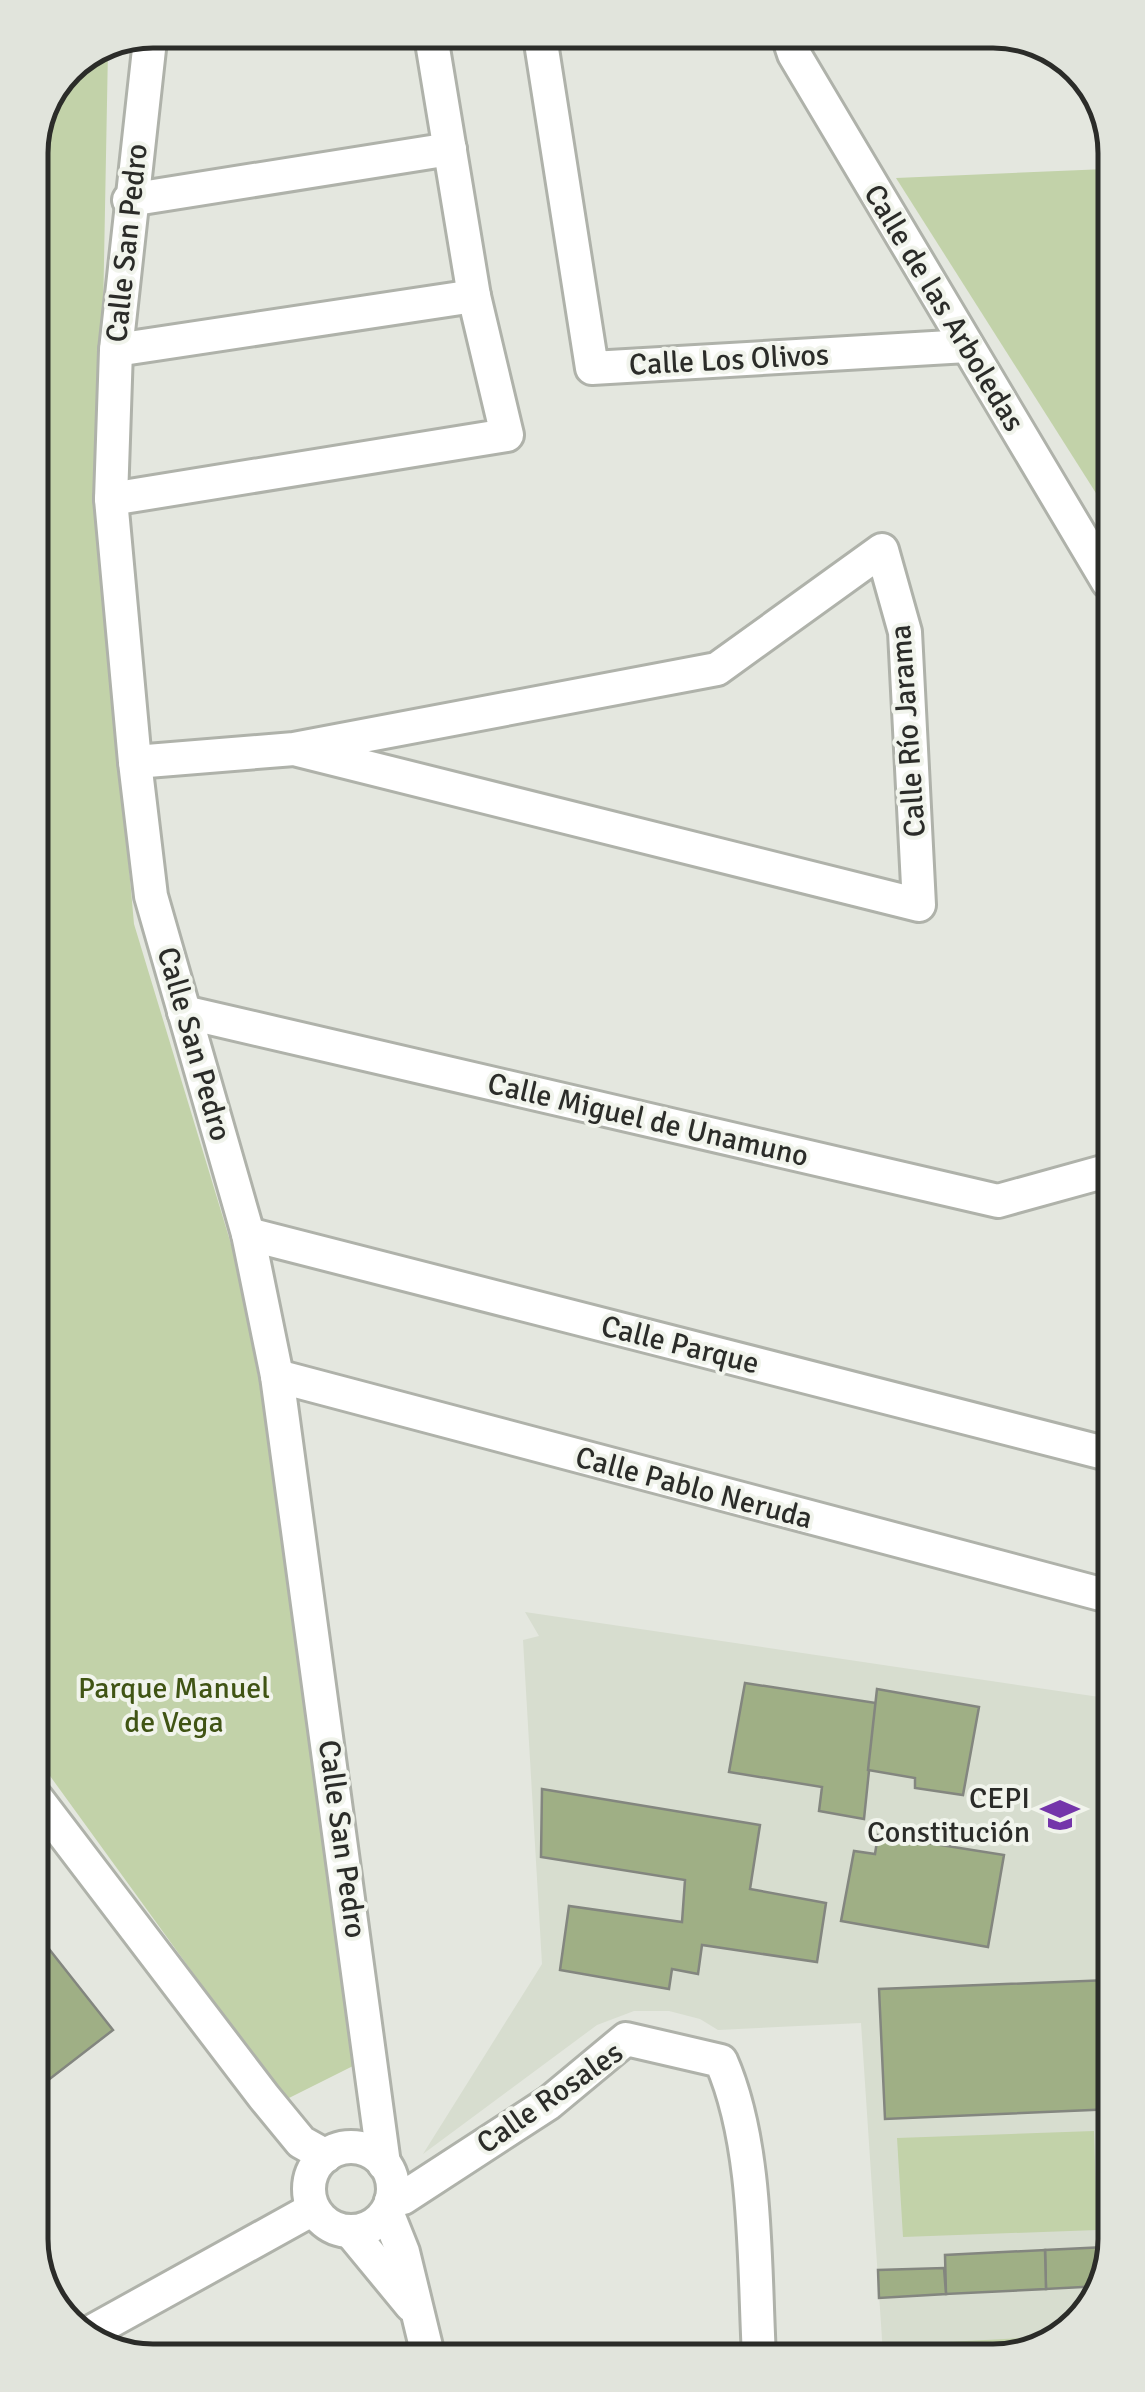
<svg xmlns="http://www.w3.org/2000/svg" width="1145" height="2392" font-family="Signika,sans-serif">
  <rect width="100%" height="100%" fill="#e4e7df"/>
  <polygon fill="#d7ddcf" points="525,1612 1113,1699 1115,2240 1094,2308 1039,2353 883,2354 861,2023 718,2030 700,2019 669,2011 634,2011 597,2025 423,2154 542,1964 523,1640 539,1636"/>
  <g fill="#c2d2a9">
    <polygon points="108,49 99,528 134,924 241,1277 313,1696 357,2064 285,2100 37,1758 30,145 66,65"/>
    <polygon points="1106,169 1108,512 896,178"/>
    <polygon points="1094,2131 1097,2230 903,2237 897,2138"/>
    <polygon points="1060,2336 1039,2353 910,2354 909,2344"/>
  </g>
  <g fill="#9faf85" stroke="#83867f" stroke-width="2.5">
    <polygon points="745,1683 876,1703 864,1819 819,1811 822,1787 729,1772"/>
    <polygon points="877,1689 979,1707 963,1795 915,1788 915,1778 868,1770"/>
    <polygon points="542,1789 760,1825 750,1889 826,1903 817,1962 702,1945 698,1974 672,1969 669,1989 560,1970 569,1906 682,1922 685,1880 541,1857"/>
    <polygon points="878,1835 1004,1855 988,1947 841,1921 854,1851 875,1854"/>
    <polygon points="38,1935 113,2030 38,2088"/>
    <polygon points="1109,1980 1114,2109 885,2119 879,1989"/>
    <polygon points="1115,2236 1101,2286 1046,2289 1045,2250 1106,2247 1106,2237"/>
    <polygon points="1045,2250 1046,2289 946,2294 945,2255"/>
    <polygon points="944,2268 946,2294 879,2298 878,2270"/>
  </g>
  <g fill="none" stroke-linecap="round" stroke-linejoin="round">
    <g stroke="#afb2aa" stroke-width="38">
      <g id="street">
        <polyline points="539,30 592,368 967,346"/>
        <polyline points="786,30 794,54 1108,582"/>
        <polyline points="151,31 116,350 111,499 135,762 151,896 248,1234 277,1376 384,2164"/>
        <polyline points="129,200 450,149"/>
        <polyline points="116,350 474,296"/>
        <polyline points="111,499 507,435 474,296 430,30"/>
        <polyline points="135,762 294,749 717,669 882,550 905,632 919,905 294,749"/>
        <polyline points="184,1012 998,1201 1110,1170"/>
        <polyline points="248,1234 1112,1455"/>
        <polyline points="277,1376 1112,1597"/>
        <polyline points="37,1799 264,2097 301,2142 326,2156"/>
        <circle cx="351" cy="2189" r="42"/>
        <path d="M391,2201l12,-3 146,-95 77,-64 95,22c37,84 33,203 38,295"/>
        <polyline points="387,2212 403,2252 429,2359"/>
        <polyline points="350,2231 411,2305"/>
        <polyline points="80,2338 313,2209"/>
      </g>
    </g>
    <use href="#street" stroke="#fff" stroke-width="32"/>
  </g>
  <defs>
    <g id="school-bare" transform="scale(3)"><path d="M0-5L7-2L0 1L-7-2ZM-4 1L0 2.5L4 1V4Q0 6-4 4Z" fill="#7435aa" stroke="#f1f4ec" stroke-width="2.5" paint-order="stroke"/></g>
  </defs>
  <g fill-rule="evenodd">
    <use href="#school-bare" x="1060" y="1815"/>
  </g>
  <g text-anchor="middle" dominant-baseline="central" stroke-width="8" stroke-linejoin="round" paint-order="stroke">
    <g font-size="30" fill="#2b2c29" stroke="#f1f4ec">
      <text transform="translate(127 243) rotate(-84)">Calle San Pedro</text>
      <text transform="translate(944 308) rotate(59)">Calle de las Arboledas</text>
      <text transform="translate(729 360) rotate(-3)">Calle Los Olivos</text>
      <text transform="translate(908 731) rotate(-94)">Calle Río Jarama</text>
      <text transform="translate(194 1044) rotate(74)">Calle San Pedro</text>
      <text transform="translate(648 1120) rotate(13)">Calle Miguel de Unamuno</text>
      <text transform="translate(680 1345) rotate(14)">Calle Parque</text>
      <text transform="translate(694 1488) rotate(15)">Calle Pablo Neruda</text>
      <text transform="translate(342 1839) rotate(82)">Calle San Pedro</text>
      <text transform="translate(550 2098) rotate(-35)">Calle Rosales</text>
    </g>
    <g font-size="30" fill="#405414" stroke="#f1f4ec">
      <text x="174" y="1688">Parque Manuel<tspan x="174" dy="34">de Vega</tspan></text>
    </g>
    <g font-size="30" fill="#2b2c29" stroke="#f1f4ec" text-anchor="end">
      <text x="1030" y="1798">CEPI<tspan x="1030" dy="34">Constitución</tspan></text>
    </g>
  </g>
  <path d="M0 0H1145V2392H0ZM153 48H993A105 105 0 0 1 1098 153V2239A105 105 0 0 1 993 2344H153A105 105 0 0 1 48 2239V153A105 105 0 0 1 153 48Z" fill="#e1e4dc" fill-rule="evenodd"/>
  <path fill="none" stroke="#2b2c29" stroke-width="5" d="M153 48H993A105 105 0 0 1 1098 153V2239A105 105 0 0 1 993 2344H153A105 105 0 0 1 48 2239V153A105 105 0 0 1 153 48Z"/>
</svg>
